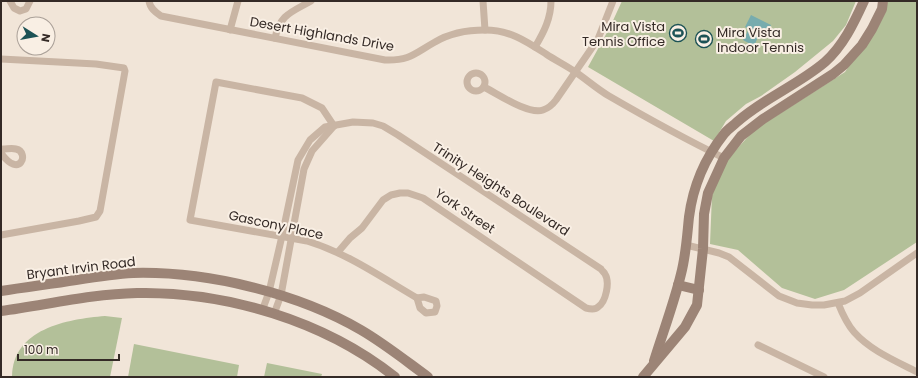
<svg xmlns="http://www.w3.org/2000/svg" width="918" height="378" font-family="Poppins,sans-serif">
  <rect width="100%" height="100%" fill="#f1e5d8"/>
  <g fill="#b3c099">
    <polygon points="622,1 856,1 846,25 833,41 795,72 761,96 746,104 726,121 714,141 588,67 610,27"/>
    <polygon points="888,1 917,1 917,242 844,290 815,299 782,288 738,250 710,244 712,195 726,161 754,130 845,72 877,24"/>
    <path d="M105,316l17,2 -12,59h-98c0,-48 55,-58 93,-61z"/>
    <polygon points="134,344 239,365 237,377 128,377"/>
    <polygon points="267,363 322,374 321,377 264,377"/>
  </g>
  <polygon fill="#77acae" points="751,15 771,25 765,38 759,35 754,46 743,40 749,29 745,27"/>
  <g fill="none" stroke-linecap="round" stroke-linejoin="round">
    <g stroke="#c9b5a4" stroke-width="7">
      <polyline points="10,1 14,8 20,11 26,9 30,1"/>
      <path d="M149,1c1,7 6,11 12,15l224,44c25,1 30,-7 50,-18 15,-9 32,-12 50,-12 25,0 41,11 61,24 9,6 19,11 28,17 12,8 23,18 35,25 38,22 76,43 115,62"/>
      <polyline points="483,1 485,30"/>
      <polyline points="230,30 238,1"/>
      <path d="M275,38c5,-24 17,-26 36,-37"/>
      <path d="M535,47c9,-15 16,-29 16,-46"/>
      <polyline points="1,59 96,64 124,68 125,71 100,211 96,217 79,221 1,235"/>
      <circle cx="476" cy="82" r="9"/>
      <path d="M484,87c14,7 44,28 59,23 6,-2 10,-6 13,-10l42,-61 15,-38"/>
      <path d="M334,126l-12,-18 -20,-10 -86,-16 -26,138 117,21c40,12 74,36 110,57"/>
      <path d="M1,151l2,-2c4,0 9,-1 13,0 14,3 4,31 -15,4"/>
      <polyline points="686,245 719,253 729,257 779,296 797,303 812,305 824,305 845,301 860,293 917,253"/>
      <polygon points="424,297 436,301 437,306 435,312 426,313 420,308 417,298"/>
      <path d="M838,303c4,10 9,21 16,29 17,19 42,29 63,40"/>
      <path d="M262,311l7,-19 13,-56 16,-76 12,-20 15,-13 28,-5 20,1 10,3 15,9 203,134c1,2 3,3 4,5 5,8 1,28 -7,33 -3,3 -8,2 -12,1l-163,-110 -15,-5h-8l-9,2 -8,5 -21,28 -12,10 -12,14"/>
      <polyline points="274,314 281,295 304,169 312,151 334,126"/>
      <polyline points="758,345 824,377"/>
    </g>
    <g stroke="#9c8476" stroke-width="10">
      <polyline points="678,285 699,290"/>
      <path d="M1,291c25,-4 50,-7 75,-11 19,-3 38,-6 57,-7 74,-2 164,20 228,57 24,14 45,31 67,47"/>
      <path d="M1,311c45,-6 90,-17 136,-18 88,-2 188,28 258,84"/>
      <path d="M654,361c9,-29 20,-58 27,-87 5,-19 6,-38 8,-57 4,-31 16,-59 35,-83 4,-5 9,-8 13,-12 27,-24 61,-37 88,-60 18,-16 29,-39 39,-61"/>
      <polyline points="643,377 685,327 697,305 703,249 704,214 708,193 724,158 741,136 763,119 833,74 844,65 862,45 872,29 882,9 883,1"/>
    </g>
  </g>
  <defs>
    <g id="stadium-ring" transform="scale(0.9)"><circle r="9.5" fill="#f9efe4" stroke="#1c5255" stroke-width="1.5"/><path d="M0-5a6.5 5 0 1 0 0 10a6.5 5 0 1 0 0-10ZM-3.5-1.8h7v3.6h-7Z" fill="#1c5255"/></g>
  </defs>
  <g fill-rule="evenodd">
    <use href="#stadium-ring" x="678" y="33"/>
    <use href="#stadium-ring" x="704" y="39"/>
  </g>
  <g text-anchor="middle" dominant-baseline="central" stroke-width="4" stroke-linejoin="round" paint-order="stroke">
    <g font-size="13" fill="#342a26" stroke="#f9efe4" text-anchor="end">
      <text x="665" y="26">Mira Vista<tspan x="665" dy="15">Tennis Office</tspan></text>
      <text x="717" y="32" text-anchor="start">Mira Vista<tspan x="717" dy="15">Indoor Tennis</tspan></text>
    </g>
    <g font-size="13" fill="#342a26" stroke="#f9efe4">
      <text transform="translate(322 34) rotate(10)">Desert Highlands Drive</text>
      <text transform="translate(501 189) rotate(33)">Trinity Heights Boulevard</text>
      <text transform="translate(465 211) rotate(34)">York Street</text>
      <text transform="translate(276 225) rotate(12)">Gascony Place</text>
      <text transform="translate(81 268) rotate(-7)">Bryant Irvin Road</text>
    </g>
  </g>
  <rect width="918" height="378" fill="none" stroke="#342a26" stroke-width="4"/>
  <g transform="translate(36 36) rotate(101)"><circle r="19" fill="#f9efe4" stroke="#aaa098"/>
  <path d="M0-3L7 15L0 10L-7 15Z" fill="#1c5255"/>
  <text y="-6" font-size="11" font-weight="bold" text-anchor="middle" fill="#342a26">N</text>
  </g>
  <path d="M18 354v6h101v-6" fill="none" stroke="#342a26" stroke-width="2"/>
  <text x="24" y="354" font-size="12" fill="#342a26" stroke="#f9efe4" stroke-width="3" paint-order="stroke">100 m</text>
</svg>
